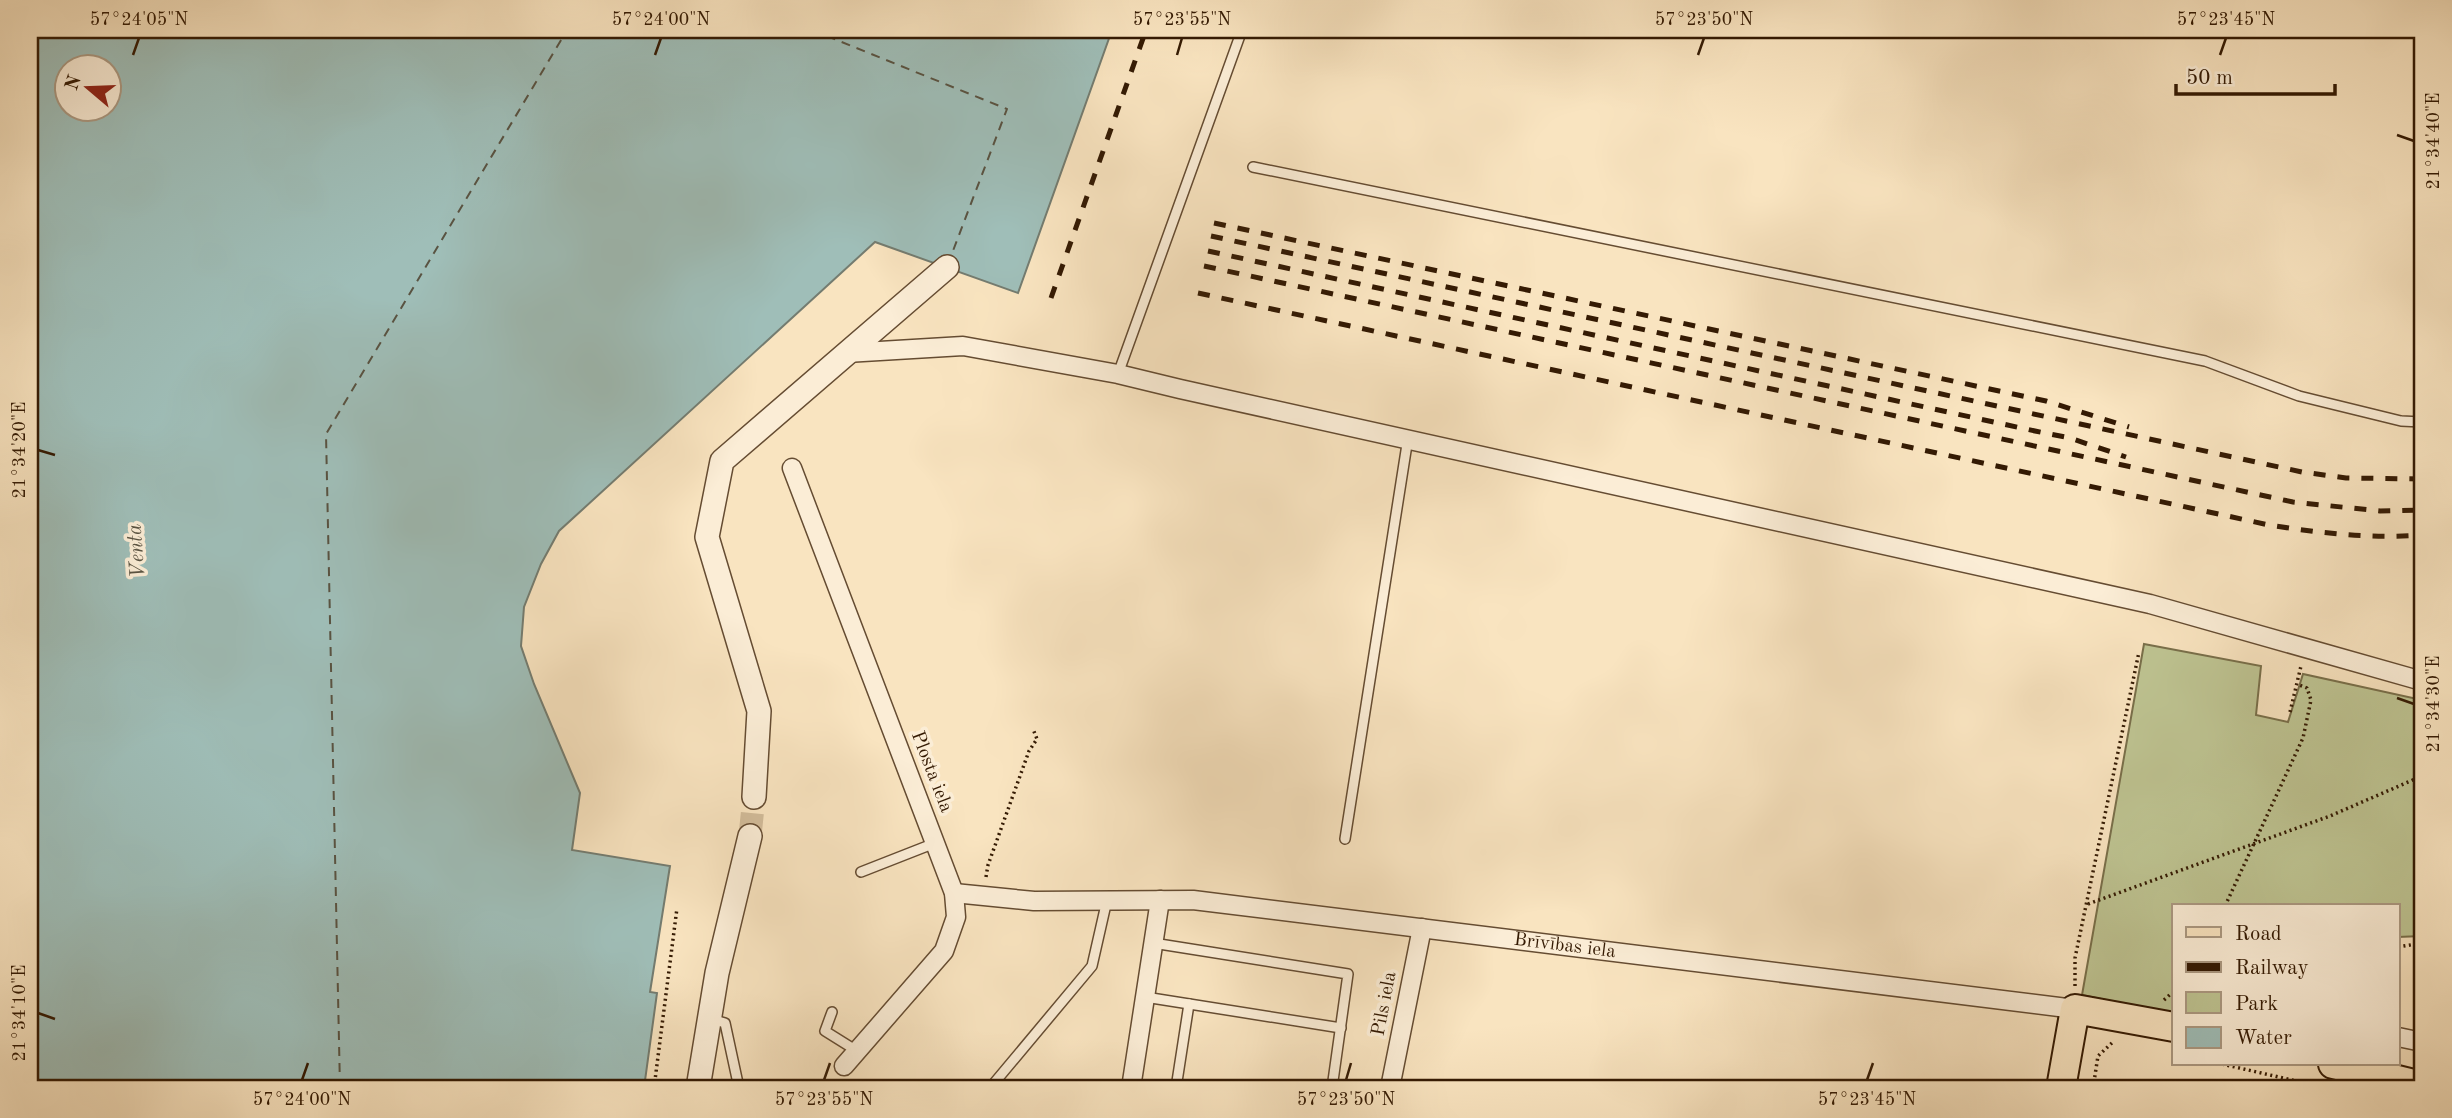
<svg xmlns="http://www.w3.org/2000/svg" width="2452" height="1118" font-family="'Old Standard TT',serif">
  <rect width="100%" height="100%" fill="#f9e4c0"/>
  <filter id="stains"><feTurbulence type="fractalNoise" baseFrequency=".00286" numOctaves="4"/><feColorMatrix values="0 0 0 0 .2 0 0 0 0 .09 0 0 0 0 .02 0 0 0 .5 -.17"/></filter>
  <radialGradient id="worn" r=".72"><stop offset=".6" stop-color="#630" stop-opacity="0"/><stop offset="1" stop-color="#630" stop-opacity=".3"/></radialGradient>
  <polygon fill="#bec492" stroke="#796f4a" stroke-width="2" points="2144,644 2261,666 2256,715 2288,722 2303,674 2422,700 2422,936 2398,937 2398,906 2174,906 2174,1014 2082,995"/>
  <path fill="#9fbeb8" stroke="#747c70" stroke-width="2" fill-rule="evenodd" d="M30,30h1082l-94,263 -143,-51 -316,289 -18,33 -17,43 -3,39 13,38 46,109 -8,57 98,16 -20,126 7,1 -13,95h-614zM66,66h42v42h-42z"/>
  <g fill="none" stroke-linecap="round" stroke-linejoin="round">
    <g stroke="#595342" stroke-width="2" stroke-dasharray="9 7" stroke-linecap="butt">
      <polyline points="812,30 1007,109 951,256"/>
      <polyline points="340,1088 326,434 567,30"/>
    </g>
    <polyline stroke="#d2bc9a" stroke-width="23" stroke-dasharray="23 11" stroke-linecap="butt" points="750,836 754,797"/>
    <g stroke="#654c32" stroke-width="12">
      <g id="service">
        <polyline points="1253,167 2205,361 2299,396 2401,421 2422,422"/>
        <polyline points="1118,374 1242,30"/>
        <polyline points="1345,839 1408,438"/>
        <polyline points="861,872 935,843"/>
        <polyline points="1153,943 1348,974 1332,1088"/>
        <polyline points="1145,997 1341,1028"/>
        <polyline points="832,1012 825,1031 857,1051"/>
        <polyline points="711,1019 725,1023 739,1088"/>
        <polyline points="990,1088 1092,966 1107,900"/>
        <polyline points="1176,1088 1189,1004"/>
      </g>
    </g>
    <g stroke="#654c32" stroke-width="21">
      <g id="minor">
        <polyline points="846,353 963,346 1118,374 1180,389 2150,604 2422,681"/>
        <polyline points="792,468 954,893 956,917 944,951 844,1066"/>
        <path id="s1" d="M954,893l80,8 159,-1 882,109"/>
        <polyline points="2398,1037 2422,1042"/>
        <polyline points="1131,1088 1160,900"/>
        <polyline points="1390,1088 1422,928"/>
      </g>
    </g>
    <g stroke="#654c32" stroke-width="26">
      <g id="tertiary">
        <polyline points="754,797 759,711 707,537 722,461 947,267"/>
        <polyline points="698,1088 717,973 750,836"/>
      </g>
    </g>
    <g stroke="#341a03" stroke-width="32">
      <g id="primary">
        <polyline points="2333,1064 2422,1086"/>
        <polyline points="2061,1088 2075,1009 2174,1027"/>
      </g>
    </g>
    <g stroke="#341a03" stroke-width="3.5" stroke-dasharray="2 3.5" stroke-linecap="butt">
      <polyline points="2290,712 2301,666"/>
      <polyline points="986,877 988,865 1029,751 1037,739 1033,729"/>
      <polyline points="2088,904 2330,816 2422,776"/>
      <polyline points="2225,906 2303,738 2311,700 2307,688 2297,684"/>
      <polyline points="2398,947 2422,943"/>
      <polyline points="2075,986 2075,958 2139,652"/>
      <polyline points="2164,1000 2174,991"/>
      <polyline points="2222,1064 2322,1087"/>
      <polyline points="654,1088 677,908"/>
      <polyline points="2093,1088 2098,1056 2114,1041"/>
    </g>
    <use href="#service" stroke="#fbedd6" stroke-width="9"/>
    <use href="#minor" stroke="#fbedd6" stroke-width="18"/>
    <use href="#tertiary" stroke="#fbedd6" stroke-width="23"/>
    <use href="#primary" stroke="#f9e4c0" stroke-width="28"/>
    <g stroke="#341a03" stroke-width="5" stroke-dasharray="12 12" stroke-linecap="butt">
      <polyline points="1214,223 2046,401 2129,427"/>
      <polyline points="1211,236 2302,472 2346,478 2422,479"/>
      <polyline points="1208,251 2035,431 2070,438 2126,457"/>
      <polyline points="1204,266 2293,502 2380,511 2422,510"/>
      <path d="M1198,293l1071,232c51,8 102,14 153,10"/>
      <polyline points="1051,298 1146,30"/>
    </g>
  </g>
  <path fill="none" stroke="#341a03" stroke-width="2.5" d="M133,55l6,-17M655,55l6,-17M1177,55l5,-17M1698,55l6,-17M2220,55l6,-17M2397,135l17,6M38,450l17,5M2397,698l17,6M38,1013l17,6M302,1080l6,-17M824,1080l6,-17M1346,1080l5,-17M1867,1080l6,-17"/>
  <g text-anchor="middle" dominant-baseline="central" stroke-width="7" stroke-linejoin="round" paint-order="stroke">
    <g font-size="19" fill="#341a03" stroke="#fbedd6">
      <text transform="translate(931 772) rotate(69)">Plosta iela</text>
      <text stroke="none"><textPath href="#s1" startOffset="614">Brīvības iela</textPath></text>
      <text transform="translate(1385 1004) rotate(-79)">Pils iela</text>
    </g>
    <g font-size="21" font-style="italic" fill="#595342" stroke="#fbedd6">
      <text transform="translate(137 551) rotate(-94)">Venta</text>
    </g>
  </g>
  <rect width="2452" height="1118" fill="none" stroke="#f9e4c0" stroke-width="77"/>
  <rect x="2172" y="904" width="228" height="161" fill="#fbedd6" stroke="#ab9982" stroke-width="2"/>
  <rect x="2186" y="927" width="35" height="10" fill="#f9e4c0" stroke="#ab9982" stroke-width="2"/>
  <text x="2235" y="940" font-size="21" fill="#341a03">Road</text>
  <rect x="2186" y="962" width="35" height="10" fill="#341a03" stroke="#ab9982" stroke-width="2"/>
  <text x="2235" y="974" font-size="21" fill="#341a03">Railway</text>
  <rect x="2186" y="992" width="35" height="21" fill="#bec492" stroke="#ab9982" stroke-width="2"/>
  <text x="2235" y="1010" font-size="21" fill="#341a03">Park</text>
  <rect x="2186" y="1027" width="35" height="21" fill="#9fbeb8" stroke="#ab9982" stroke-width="2"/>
  <text x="2235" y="1044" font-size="21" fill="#341a03">Water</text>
  <g transform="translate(88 88) rotate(289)"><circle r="33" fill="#fbedd6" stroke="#ab9982" stroke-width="2"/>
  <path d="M0-5L12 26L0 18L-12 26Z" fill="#8f2418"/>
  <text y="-10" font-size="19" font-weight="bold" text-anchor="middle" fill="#341a03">N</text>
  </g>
  <path d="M2176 84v10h159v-10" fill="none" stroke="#341a03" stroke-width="3.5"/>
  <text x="2186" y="84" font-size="21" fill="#341a03" stroke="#fbedd6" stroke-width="5" paint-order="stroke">50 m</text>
  <rect x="38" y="38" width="2376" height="1042" fill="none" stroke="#341a03" stroke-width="2.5"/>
  <g font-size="18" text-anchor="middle" fill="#341a03">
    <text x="139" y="25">57°24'05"N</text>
    <text x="661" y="25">57°24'00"N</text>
    <text x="1182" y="25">57°23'55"N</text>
    <text x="1704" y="25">57°23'50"N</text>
    <text x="2226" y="25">57°23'45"N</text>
    <text transform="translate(2433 141) rotate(-90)" y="6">21°34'40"E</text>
    <text transform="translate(19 450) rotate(-90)" y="6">21°34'20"E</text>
    <text transform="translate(2433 704) rotate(-90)" y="6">21°34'30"E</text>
    <text transform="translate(19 1013) rotate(-90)" y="6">21°34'10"E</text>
    <text x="302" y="1105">57°24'00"N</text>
    <text x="824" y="1105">57°23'55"N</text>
    <text x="1346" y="1105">57°23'50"N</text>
    <text x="1867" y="1105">57°23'45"N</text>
  </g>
  <rect width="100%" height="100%" filter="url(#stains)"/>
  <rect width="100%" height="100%" fill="url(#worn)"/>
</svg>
